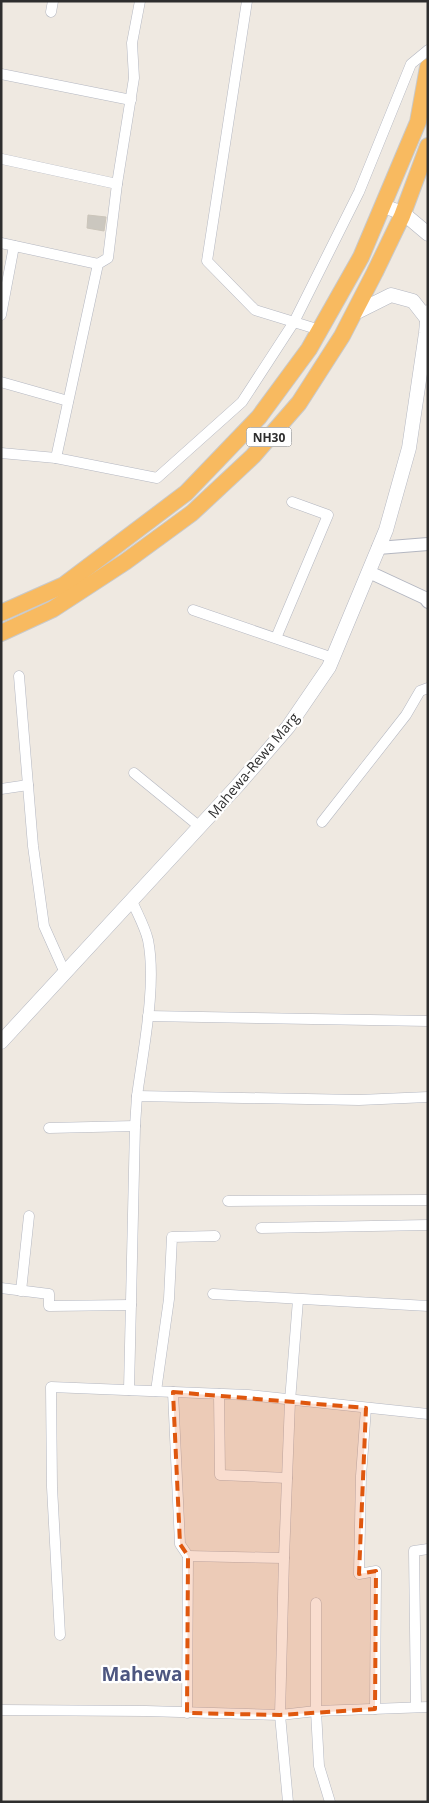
<svg xmlns="http://www.w3.org/2000/svg" width="429" height="1803" font-family="'Open Sans',sans-serif">
  <rect width="100%" height="100%" fill="#efe9e1"/>
  <polygon fill="#cbc7bf" stroke="#cbc5ba" points="88,215 106,217 104,231 87,228"/>
  <g fill="none" stroke-linecap="round" stroke-linejoin="round">
    <g stroke="#b4b7c1" stroke-width="11">
      <g id="minor">
        <polyline points="247,1 207,261 255,310 320,330"/>
        <polyline points="51,12 53,1"/>
        <polyline points="1,74 131,100"/>
        <polyline points="2,159 117,184"/>
        <polyline points="1,243 98,264"/>
        <polyline points="1,315 14,246"/>
        <polyline points="1,382 68,401"/>
        <polyline points="1,453 56,458 157,478 242,402 294,322 359,192 411,64 428,50"/>
        <polyline points="56,458 98,264 108,258 117,184 134,78 132,43 140,1"/>
        <polyline points="193,610 333,658"/>
        <polyline points="276,638 328,515 292,502"/>
        <polyline points="19,676 33,846 44,926 65,973"/>
        <polyline points="134,773 200,827"/>
        <polyline points="1,789 28,785"/>
        <polyline points="322,822 406,715 420,691 428,688"/>
        <path d="M132,901c5,12 13,26 16,39 9,45 -5,110 -11,156"/>
        <polyline points="148,1016 428,1021"/>
        <polyline points="49,1128 135,1126"/>
        <polyline points="228,1201 428,1200"/>
        <polyline points="261,1228 428,1225"/>
        <polyline points="1,1288 49,1294 49,1306 131,1305"/>
        <polyline points="21,1291 29,1216"/>
        <polyline points="213,1294 428,1306"/>
        <polyline points="129,1390 135,1126 137,1096 359,1100 428,1097"/>
        <polyline points="156,1391 169,1299 172,1237 215,1236"/>
        <polyline points="173,1392 180,1544 188,1556"/>
        <polyline points="219,1394 220,1475 287,1478"/>
        <polyline points="366,1408 361,1476 359,1574 376,1571 375,1709"/>
        <polyline points="316,1603 316,1711 319,1766 330,1802"/>
        <polyline points="60,1635 52,1487 51,1387 248,1395 428,1414"/>
        <polyline points="416,1707 414,1551 428,1549"/>
        <polyline points="1,1710 146,1711 280,1715 316,1711 428,1707"/>
        <polyline points="187,1713 188,1556 284,1558"/>
        <polyline points="288,1802 280,1715 284,1558 290,1401 298,1300"/>
      </g>
    </g>
    <g stroke="#b4b7c1" stroke-width="14">
      <g id="tertiary">
        <polyline points="378,548 428,544"/>
        <polyline points="369,572 425,598 428,602"/>
      </g>
    </g>
    <g stroke="#b4b7c1" stroke-width="15">
      <g id="secondary">
        <polyline points="383,206 403,213 428,234"/>
        <polyline points="353,314 391,295 413,301 427,319"/>
        <polyline points="1,1042 238,785 288,727 329,667 386,530 409,448 426,333 428,312"/>
      </g>
    </g>
    <g stroke="#c9c9c9" stroke-width="18">
      <g id="trunk">
        <polyline points="1,613 64,585 186,493 259,417 309,349 361,257 418,122 428,67"/>
        <polyline points="1,633 53,609 125,562 192,513 253,456 299,403 342,336 375,272 402,216 428,146"/>
      </g>
    </g>
    <use href="#minor" stroke="#fff" stroke-width="10"/>
    <use href="#tertiary" stroke="#fff" stroke-width="12"/>
    <use href="#secondary" stroke="#fff" stroke-width="14"/>
    <use href="#trunk" stroke="#f8ba60" stroke-width="16"/>
  </g>
  <path fill="#df570e" fill-opacity="0.2" stroke="#df570e" stroke-width="4" stroke-dasharray="10 6" stroke-linejoin="round" d="M173,1392l193,16 -7,166 17,-3 -1,138 -95,6 -93,-2 1,-157 -8,-12z"/>
  <g text-anchor="middle" dominant-baseline="central" stroke-width="4.5" stroke-linejoin="round" paint-order="stroke">
    <rect fill="#fff" stroke="#6d6d6d" stroke-width="1" x="246.5" y="427.5" width="45" height="19" rx="4"/>
    <g font-size="12" font-weight="bold" fill="#2e2e2e">
      <text x="269" y="437">NH30</text>
    </g>
    <g font-size="14" fill="#2e2e2e" stroke="#fff">
      <text transform="translate(253 765) rotate(-50)">Mahewa-Rewa Marg</text>
    </g>
    <g font-size="19" font-weight="bold" fill="#4d5680" stroke="#fff">
      <text x="142" y="1674">Mahewa</text>
    </g>
  </g>
  <rect width="429" height="1803" fill="none" stroke="#2e2e2e" stroke-width="5"/>
</svg>
